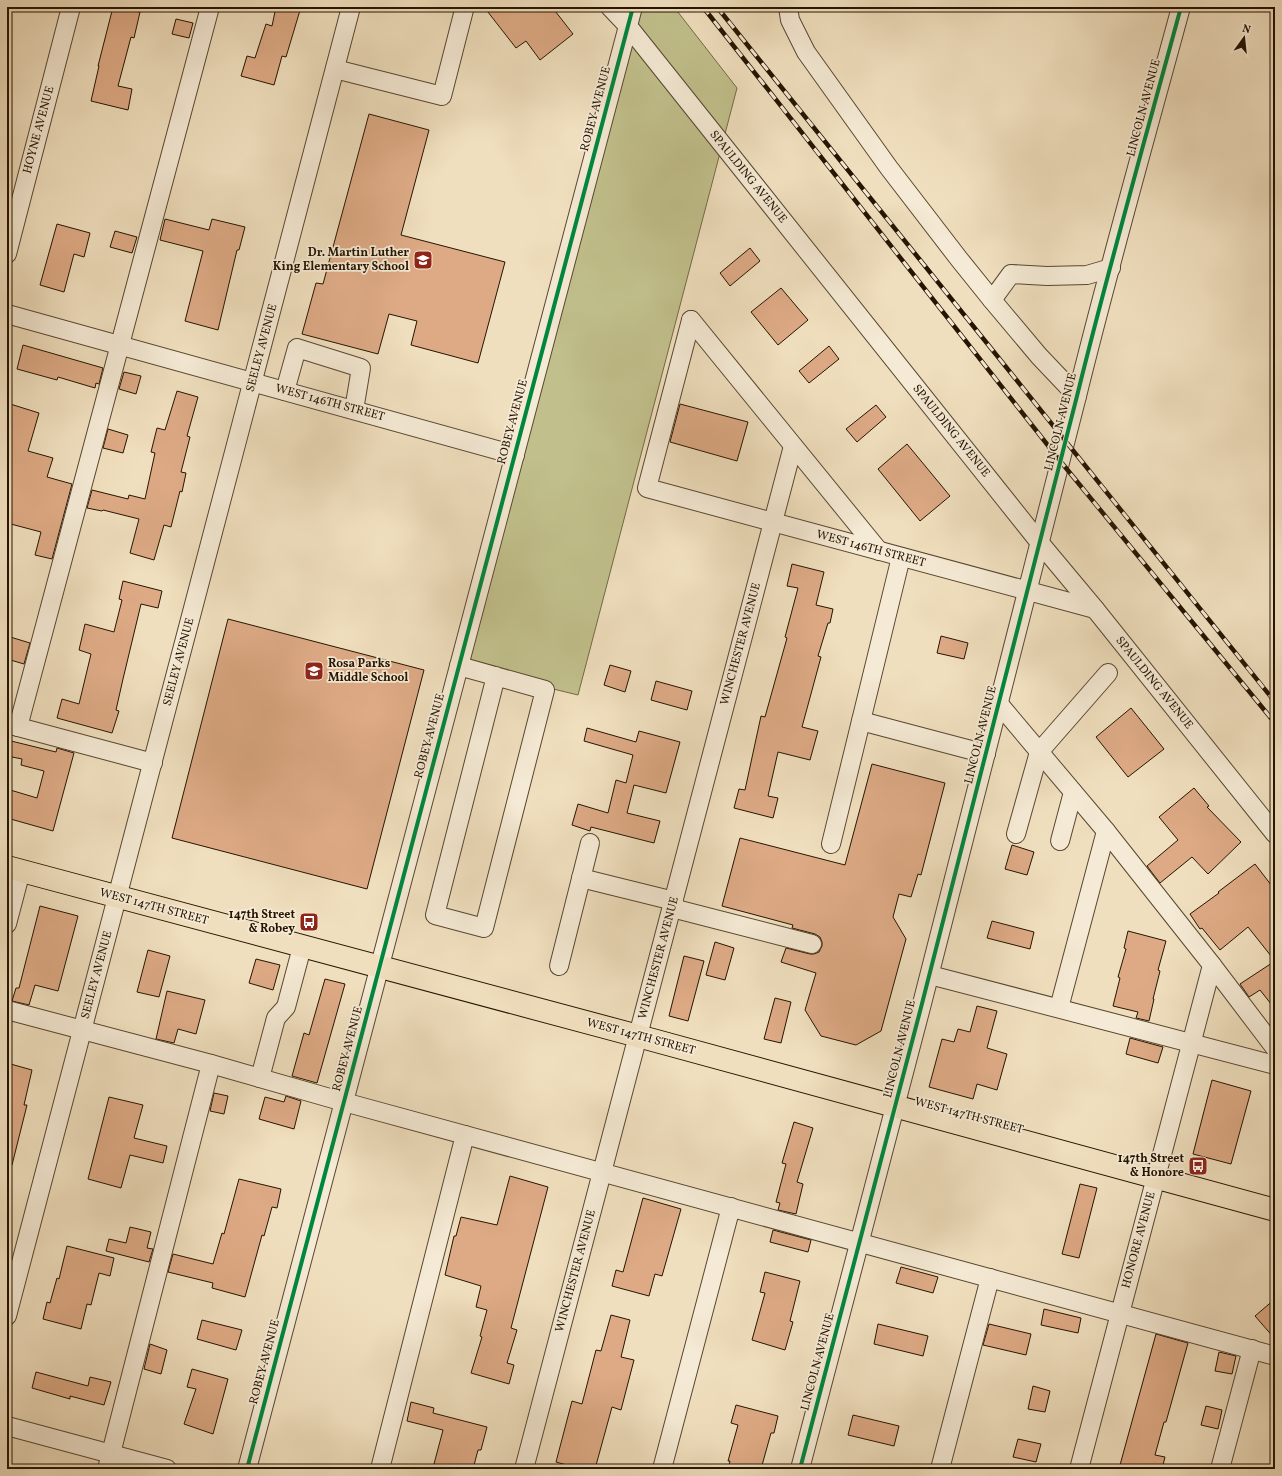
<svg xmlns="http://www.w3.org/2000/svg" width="1282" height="1476" font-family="Vollkorn,serif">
  <rect width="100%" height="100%" fill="#f0dfbe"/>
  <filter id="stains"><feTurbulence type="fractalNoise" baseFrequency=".005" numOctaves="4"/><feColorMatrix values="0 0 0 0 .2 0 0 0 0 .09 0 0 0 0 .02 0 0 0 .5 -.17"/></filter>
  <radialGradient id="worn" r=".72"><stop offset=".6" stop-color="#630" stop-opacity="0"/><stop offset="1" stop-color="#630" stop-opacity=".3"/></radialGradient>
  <polygon fill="#c1c08c" stroke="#736a46" points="633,7 674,7 737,88 578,695 459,666"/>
  <g fill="#ddaa85" stroke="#251400">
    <polygon points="113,7 140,12 134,38 131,37 118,86 132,89 128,110 91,101 99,66 98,66"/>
    <polygon points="276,7 301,7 286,57 282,56 274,85 241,76 247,56 255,58 266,24 272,26"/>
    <polygon points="484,7 552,7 573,34 540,60 526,41 516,48"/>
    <polygon points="176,19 193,23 189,38 172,34"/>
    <polygon points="369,114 429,130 401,235 505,262 478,363 411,345 417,321 389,314 378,354 302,334 316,283 323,284"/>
    <polygon points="165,219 209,230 212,219 245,227 239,250 237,250 218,330 185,321 203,251 160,240"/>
    <polygon points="57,224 90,233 84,257 74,254 64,292 40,285"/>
    <polygon points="115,231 137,237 132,253 110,247"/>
    <polygon points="750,248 760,261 730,286 720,273"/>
    <polygon points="781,288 808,320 778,345 751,312"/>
    <polygon points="23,345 103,368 99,384 96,383 95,388 58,377 57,380 17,369"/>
    <polygon points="829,346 839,359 809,383 799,371"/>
    <polygon points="124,372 141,376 136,394 119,389"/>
    <polygon points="177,391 198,397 187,436 190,437 181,472 186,473 182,492 180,491 171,527 164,525 154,560 130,553 139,519 103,510 102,511 87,508 92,490 128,499 129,495 145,499 155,453 151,452 157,428 165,430"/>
    <polygon points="7,403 39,413 28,451 53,458 47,477 72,484 52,559 35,555 41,532 7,523"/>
    <polygon points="680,404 748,422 737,461 670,442"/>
    <polygon points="876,405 886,417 857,442 846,429"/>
    <polygon points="108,429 128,435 123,453 103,448"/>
    <polygon points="907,444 950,496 920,521 878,469"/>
    <polygon points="792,564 824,572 816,605 833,609 830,623 828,623 818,656 821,657 802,727 818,731 810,760 778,752 768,796 778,798 773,818 734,808 739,789 745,790 761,716 765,717 787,638 785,637 798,588 787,586"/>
    <polygon points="123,581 162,591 158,608 141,604 123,679 116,710 119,711 112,733 57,718 62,699 79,704 91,654 79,650 85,624 114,632 122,600 119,599"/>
    <polygon points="228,619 424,670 367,889 172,838"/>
    <polygon points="7,636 30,643 24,664 7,659"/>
    <polygon points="941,636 968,643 964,659 937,653"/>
    <polygon points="610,665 631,671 625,692 604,685"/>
    <polygon points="656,681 692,691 687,710 651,700"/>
    <polygon points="1131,708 1164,749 1128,777 1096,737"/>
    <polygon points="587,728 636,742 639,731 680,742 666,793 634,785 627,813 660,821 654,843 591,827 590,831 572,825 578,804 608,813 616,780 626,783 633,755 584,741"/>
    <polygon points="7,740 56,752 57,748 74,753 53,831 7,818 7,789 37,798 44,771 21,765 22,759 7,756"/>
    <polygon points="872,764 945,783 921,875 918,874 911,897 899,894 893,917 906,939 881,1031 856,1045 821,1036 805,1010 816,973 781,962 786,948 810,954 814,954 819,952 822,946 822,942 820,937 815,934 792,928 793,925 722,906 740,838 845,865"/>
    <polygon points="1194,788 1209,806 1207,807 1241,842 1208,874 1192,857 1160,883 1147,866 1178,840 1159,817"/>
    <polygon points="1012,845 1034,852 1027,875 1005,869"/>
    <polygon points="1255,864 1275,890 1275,1009 1260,990 1249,997 1240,984 1275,961 1248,927 1220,950 1202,928 1200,929 1190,914 1219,893 1218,892"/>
    <polygon points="40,906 78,916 58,991 35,985 29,1005 12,1001 16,988 19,988"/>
    <polygon points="992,921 1034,932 1030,949 987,938"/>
    <polygon points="1128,931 1166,941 1158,970 1160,971 1153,999 1154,999 1149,1021 1136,1018 1138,1012 1113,1006 1120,978 1118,977 1126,949 1124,948"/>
    <polygon points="715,942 734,948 725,980 706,975"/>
    <polygon points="148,950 170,956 159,997 137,992"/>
    <polygon points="684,956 704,961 688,1021 669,1016"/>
    <polygon points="256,959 280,965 273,990 249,983"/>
    <polygon points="325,979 345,984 317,1083 292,1076 304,1033 309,1035"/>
    <polygon points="167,991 205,1000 196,1034 178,1029 174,1043 156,1039"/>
    <polygon points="775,998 791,1002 781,1043 764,1039"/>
    <polygon points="977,1006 997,1011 987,1048 1007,1054 997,1090 977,1084 973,1099 929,1087 942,1039 954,1042 958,1029 970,1032"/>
    <polygon points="1130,1038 1163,1047 1158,1063 1126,1054"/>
    <polygon points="7,1063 32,1070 24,1105 27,1105 12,1165 7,1164"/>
    <polygon points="1212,1080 1251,1091 1231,1164 1193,1154"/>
    <polygon points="214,1093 228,1096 224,1114 210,1111"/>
    <polygon points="286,1096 301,1101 294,1129 259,1119 265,1097 284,1102"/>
    <polygon points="109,1097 143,1105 134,1138 167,1146 163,1163 130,1155 121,1188 88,1179"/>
    <polygon points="794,1122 813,1128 797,1182 803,1184 796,1214 778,1210 780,1203 776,1202 786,1164 782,1163"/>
    <polygon points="510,1176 548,1187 511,1328 517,1330 507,1363 514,1365 509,1384 471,1373 482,1337 480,1336 487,1310 476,1307 481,1286 445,1275 454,1236 456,1236 461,1217 497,1225"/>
    <polygon points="239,1179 281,1189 277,1208 272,1207 264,1236 262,1235 245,1297 212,1288 213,1283 168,1272 173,1254 213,1264 222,1233 224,1234"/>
    <polygon points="1080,1184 1097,1188 1079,1258 1062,1254"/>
    <polygon points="643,1198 681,1209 662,1276 655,1274 649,1296 612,1286 616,1270 623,1272"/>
    <polygon points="130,1227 151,1232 147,1248 153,1249 149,1262 106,1251 109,1239 126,1243"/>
    <polygon points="773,1230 811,1240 808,1252 770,1242"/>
    <polygon points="67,1246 114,1258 110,1276 99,1273 91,1305 87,1304 81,1329 43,1319 47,1302 50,1303 57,1278 59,1279"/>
    <polygon points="901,1267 938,1277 933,1293 896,1283"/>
    <polygon points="765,1272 800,1281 790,1321 793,1322 785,1350 752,1340 765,1293 760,1292"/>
    <polygon points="1275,1299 1275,1339 1255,1316"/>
    <polygon points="1044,1309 1081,1318 1078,1333 1041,1325"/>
    <polygon points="611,1315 630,1320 621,1357 634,1360 621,1410 612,1407 595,1469 581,1469 556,1462 572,1401 582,1404 596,1350 601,1351"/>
    <polygon points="202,1320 242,1330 236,1350 197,1339"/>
    <polygon points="878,1324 928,1336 923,1356 874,1344"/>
    <polygon points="989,1324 1031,1334 1026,1355 983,1345"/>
    <polygon points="1156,1334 1188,1343 1166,1422 1164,1422 1155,1455 1165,1457 1162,1469 1138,1469 1120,1465"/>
    <polygon points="150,1344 167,1350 161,1374 144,1369"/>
    <polygon points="1219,1352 1236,1356 1232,1374 1215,1371"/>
    <polygon points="192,1369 228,1379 213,1434 184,1424 196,1389 187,1387"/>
    <polygon points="36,1372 88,1386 90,1377 111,1382 104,1405 70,1396 70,1399 32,1388"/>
    <polygon points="1033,1386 1050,1391 1045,1412 1028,1409"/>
    <polygon points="411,1402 434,1408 433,1413 487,1427 481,1450 478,1450 473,1469 452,1469 434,1464 443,1430 407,1421"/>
    <polygon points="736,1405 778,1416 774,1433 771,1433 761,1469 728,1469 730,1461 728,1461 738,1425 731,1423"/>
    <polygon points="1206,1406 1222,1410 1218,1429 1201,1425"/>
    <polygon points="853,1415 899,1426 894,1446 848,1435"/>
    <polygon points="1018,1439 1041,1444 1036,1462 1013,1457"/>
  </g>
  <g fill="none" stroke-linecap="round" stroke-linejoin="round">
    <g stroke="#584730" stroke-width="20">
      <g id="minor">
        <polyline points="610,7 628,26 1040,543 1095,609 1275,834"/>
        <polyline points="788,7 790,20 806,52 889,168 959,259 992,300 1039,356 1077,396"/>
        <polyline points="335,69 442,96 464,10 461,7"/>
        <polyline points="7,254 71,7"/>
        <polyline points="992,300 1011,274 1047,276 1087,275 1111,268"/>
        <polyline points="7,314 515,455"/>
        <polyline points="691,320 647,488 1095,609"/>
        <polyline points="691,320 879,551"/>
        <polyline points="285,391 297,348 361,368 354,410"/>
        <polyline points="459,666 545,690 484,928 435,915 496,676"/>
        <polyline points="999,704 1106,831 1212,965 1275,1048"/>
        <polyline points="861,721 986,754"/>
        <polyline points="7,724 153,763"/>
        <polyline points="18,727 210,7"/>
        <polyline points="1016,834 1039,752 1108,673"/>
        <polyline points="1060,841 1073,792"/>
        <polyline points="831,844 901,557"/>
        <polyline points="581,878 674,901"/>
        <polyline points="672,908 812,944"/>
        <polyline points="7,924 21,871"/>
        <polyline points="559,966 590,843"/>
        <polyline points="930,975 1275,1065"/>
        <polyline points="1059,1008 1106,831"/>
        <polyline points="7,1010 211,1064 344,1102 1275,1356"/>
        <polyline points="260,1078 276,1018 286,1007 302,947"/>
        <polyline points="7,1316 351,7"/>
        <polyline points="7,1426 167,1469"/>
        <polyline points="107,1469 211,1064"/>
        <polyline points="247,1469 633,7"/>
        <polyline points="380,1469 465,1135"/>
        <polyline points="524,1469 793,446"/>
        <polyline points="662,1469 731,1207"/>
        <path d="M800,1469c94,-357 188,-715 277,-1073 32,-130 69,-260 104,-389"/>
        <polyline points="940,1469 990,1278"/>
        <polyline points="1079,1469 1212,965"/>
        <polyline points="1220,1469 1252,1349"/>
      </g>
    </g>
    <g stroke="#251400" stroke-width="24">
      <polyline id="major" points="7,867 638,1036 1275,1210"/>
    </g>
    <use href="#minor" stroke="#f5ead5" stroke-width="18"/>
    <use href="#major" stroke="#f0dfbe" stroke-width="22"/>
    <g stroke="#251400" stroke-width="4.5">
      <g id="rail">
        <polyline points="703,7 1061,462 1275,723"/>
        <polyline points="717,7 1275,702"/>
        <polyline points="1269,7 1275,15"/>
      </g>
    </g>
    <use href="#rail" stroke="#f5ead5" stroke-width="3" stroke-dasharray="9" stroke-linecap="butt"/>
    <g stroke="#f5ead5" stroke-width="6">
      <g id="cycleway">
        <polyline points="247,1469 633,7"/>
        <path d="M800,1469c94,-357 188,-715 277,-1073 32,-130 69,-260 104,-389"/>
      </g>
    </g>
    <use href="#cycleway" stroke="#00873e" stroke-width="4"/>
  </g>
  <defs>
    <g id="school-square" transform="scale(1)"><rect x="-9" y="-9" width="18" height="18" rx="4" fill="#8f2418" stroke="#f5ead5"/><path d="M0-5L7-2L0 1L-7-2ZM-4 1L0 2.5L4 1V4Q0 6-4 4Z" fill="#fff"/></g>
    <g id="bus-square" transform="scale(1)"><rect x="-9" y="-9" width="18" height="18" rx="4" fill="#8f2418" stroke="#f5ead5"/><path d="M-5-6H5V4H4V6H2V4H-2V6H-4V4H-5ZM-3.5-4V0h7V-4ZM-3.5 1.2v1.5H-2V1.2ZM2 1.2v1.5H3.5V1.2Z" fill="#fff"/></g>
  </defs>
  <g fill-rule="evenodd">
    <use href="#school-square" x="423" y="260"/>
    <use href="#school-square" x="314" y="671"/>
    <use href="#bus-square" x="309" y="922"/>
    <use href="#bus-square" x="1198" y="1166"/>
  </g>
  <g text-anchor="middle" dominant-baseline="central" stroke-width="3.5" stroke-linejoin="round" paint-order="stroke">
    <g font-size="12" fill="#251400" stroke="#f5ead5">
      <text transform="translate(1144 108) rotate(-75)">LINCOLN AVENUE</text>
      <text transform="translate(596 109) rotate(-75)">ROBEY AVENUE</text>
      <text transform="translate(39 130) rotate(-75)">HOYNE AVENUE</text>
      <text transform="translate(748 177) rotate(51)">SPAULDING AVENUE</text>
      <text transform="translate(262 348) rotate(-75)">SEELEY AVENUE</text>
      <text transform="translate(330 403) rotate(15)">WEST 146TH STREET</text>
      <text transform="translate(513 422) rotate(-75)">ROBEY AVENUE</text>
      <text transform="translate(1061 422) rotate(-76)">LINCOLN AVENUE</text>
      <text transform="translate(951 431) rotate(51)">SPAULDING AVENUE</text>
      <text transform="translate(871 549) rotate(15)">WEST 146TH STREET</text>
      <text transform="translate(741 644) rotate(-75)">WINCHESTER AVENUE</text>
      <text transform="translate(179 662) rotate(-75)">SEELEY AVENUE</text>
      <text transform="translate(1154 683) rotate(51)">SPAULDING AVENUE</text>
      <text transform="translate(981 735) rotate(-76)">LINCOLN AVENUE</text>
      <text transform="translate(430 736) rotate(-75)">ROBEY AVENUE</text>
      <text transform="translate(154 907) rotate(15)">WEST 147TH STREET</text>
      <text transform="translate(659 958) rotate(-75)">WINCHESTER AVENUE</text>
      <text transform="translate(97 975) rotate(-75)">SEELEY AVENUE</text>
      <text transform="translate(641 1037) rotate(15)">WEST 147TH STREET</text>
      <text transform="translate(348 1049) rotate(-75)">ROBEY AVENUE</text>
      <text transform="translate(900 1049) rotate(-76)">LINCOLN AVENUE</text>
      <text transform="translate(969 1116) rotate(15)">WEST 147TH STREET</text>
      <text transform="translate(1139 1240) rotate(-75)">HONORE AVENUE</text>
      <text transform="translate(576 1271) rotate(-75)">WINCHESTER AVENUE</text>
      <text transform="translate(265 1362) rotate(-75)">ROBEY AVENUE</text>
      <text transform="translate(818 1362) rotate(-75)">LINCOLN AVENUE</text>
    </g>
    <g font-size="12" font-weight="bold" fill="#251400" stroke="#f5ead5" text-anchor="end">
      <text x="409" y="253">Dr. Martin Luther<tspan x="409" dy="14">King Elementary School</tspan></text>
      <text x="328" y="664" text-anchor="start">Rosa Parks<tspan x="328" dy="14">Middle School</tspan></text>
      <text x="295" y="915">147th Street<tspan x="295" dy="14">&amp; Robey</tspan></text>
      <text x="1184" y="1159">147th Street<tspan x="1184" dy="14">&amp; Honore</tspan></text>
    </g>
  </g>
  <rect width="1282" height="1476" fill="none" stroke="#f0dfbe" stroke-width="24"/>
  <rect x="8" y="8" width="1266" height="1460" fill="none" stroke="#251400" stroke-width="2"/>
  <rect x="12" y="12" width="1258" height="1452" fill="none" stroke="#251400"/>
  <g transform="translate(1244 38) rotate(15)" stroke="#f5ead5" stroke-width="3" paint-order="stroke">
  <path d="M0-3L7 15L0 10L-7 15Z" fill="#251400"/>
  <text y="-6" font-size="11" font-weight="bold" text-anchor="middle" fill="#251400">N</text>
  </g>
  <rect width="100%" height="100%" filter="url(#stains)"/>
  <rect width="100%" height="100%" fill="url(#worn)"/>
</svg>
